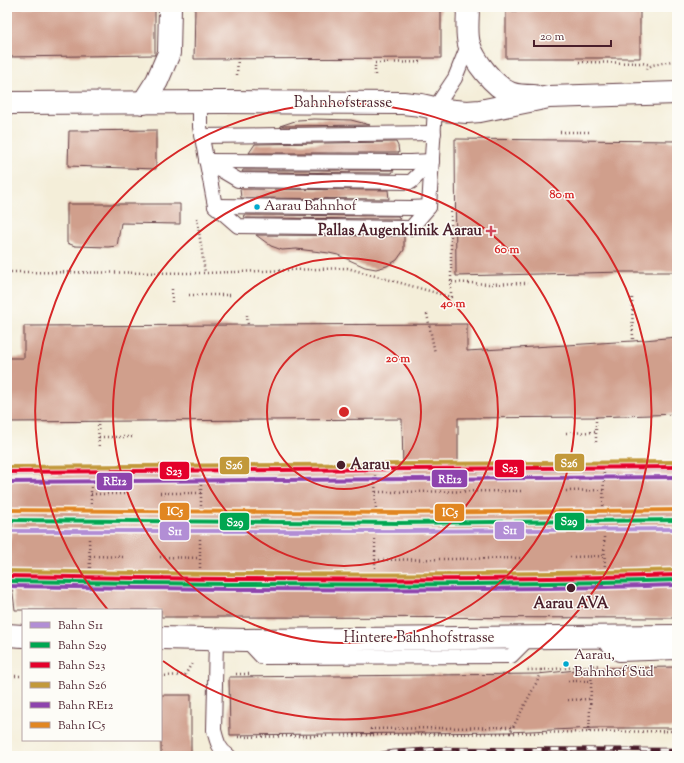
<svg xmlns="http://www.w3.org/2000/svg" width="684" height="763" font-family="'Sorts Mill Goudy',serif">
  <rect width="100%" height="100%" fill="#fdfcf7"/>
  <filter id="ink" filterUnits="userSpaceOnUse"><feTurbulence type="fractalNoise" baseFrequency=".025" numOctaves="2"/><feDisplacementMap in="SourceGraphic" scale="8" xChannelSelector="R" yChannelSelector="G"/><feConvolveMatrix kernelMatrix="1 2 1 2 8 2 1 2 1" color-interpolation-filters="sRGB"/></filter>
  <filter id="wash" filterUnits="userSpaceOnUse"><feTurbulence type="fractalNoise" baseFrequency=".012" numOctaves="4" result="noise"/><feDisplacementMap in="SourceGraphic" scale="16" xChannelSelector="R" yChannelSelector="G"/><feGaussianBlur stdDeviation="0.9" result="paint"/><feColorMatrix in="noise" values="0 0 0 0 0 0 0 0 0 0 0 0 0 0 0 0 0 1.4 0 .05"/><feComposite in="paint" operator="in"/></filter>
  <g filter="url(#wash)">
    <rect width="100%" height="100%" fill="#f4eed9"/>
    <g id="blocks">
      <g fill="#d09f8c">
        <polygon points="7,7 155,7 155,55 7,57"/>
        <polygon points="195,7 441,7 441,58 194,59"/>
        <polygon points="532,7 640,7 640,58 506,58 506,11 532,11"/>
        <polygon points="314,119 351,120 370,125 280,126 298,120"/>
        <polygon points="156,130 156,169 68,166 69,131"/>
        <polygon points="455,139 677,141 677,272 624,272 456,276"/>
        <polygon points="396,142 398,146 399,153 249,153 255,144"/>
        <polygon points="243,170 394,170 392,173 242,172"/>
        <polygon points="240,189 388,190 389,199 241,198"/>
        <polygon points="67,204 180,204 180,224 121,223 117,246 108,247 75,246 67,243"/>
        <polygon points="244,215 398,216 400,219 245,218"/>
        <polygon points="256,235 404,236 404,250 397,260 387,266 376,269 365,267 338,255 329,253 297,249 282,250 271,246"/>
        <polygon points="467,324 467,351 633,341 677,337 677,414 596,417 458,418 458,472 677,470 677,618 209,617 161,617 161,610 15,610 9,561 7,561 7,554 13,523 8,491 11,475 403,472 402,419 7,422 7,358 24,358 24,326"/>
        <polygon points="677,667 677,728 596,728 508,732 230,735 229,677 538,674 595,668"/>
        <rect x="161" y="695" width="30" height="61"/>
      </g>
    </g>
  </g>
  <g filter="url(#ink)">
    <use href="#blocks" fill-opacity="0" stroke="#643e45" stroke-width="1"/>
    <g fill="none" stroke-linecap="round" stroke-linejoin="round">
      <g stroke="#643e45" stroke-width="16">
        <g id="service">
          <polyline points="200,103 200,127 215,206 238,226 411,228 429,207 435,108 455,78 469,43"/>
          <polyline points="201,136 434,133"/>
          <polyline points="206,161 238,180 411,182 432,161"/>
          <polyline points="207,161 411,162 432,161"/>
          <polyline points="215,206 411,208 429,207"/>
          <polyline points="599,637 619,654 677,652"/>
          <path d="M216,639l-2,91c3,12 5,20 15,26"/>
          <polyline points="246,640 262,657 511,656 530,637"/>
        </g>
      </g>
      <g stroke="#643e45" stroke-width="24">
        <polyline id="secondary" points="143,103 157,81 169,53 170,7"/>
      </g>
      <g stroke="#643e45" stroke-width="24">
        <g id="primary">
          <path d="M468,7c0,11 -2,26 1,37 5,17 25,42 41,49 7,3 16,3 24,3"/>
          <polyline points="7,103 224,102 403,103 421,105 443,110 467,112 480,111 549,97 677,93"/>
          <polyline points="7,635 23,636"/>
          <polyline points="161,638 246,640 677,636"/>
        </g>
      </g>
      <g stroke="#643e45" stroke-width="2.5" stroke-dasharray="1 3" stroke-linecap="butt">
        <polyline points="579,62 642,63 651,65"/>
        <polyline points="647,69 652,65 677,60"/>
        <polyline points="237,75 238,58"/>
        <polyline points="375,75 375,63 422,62"/>
        <polyline points="560,132 589,132"/>
        <polyline points="197,218 205,273"/>
        <polyline points="7,272 205,273 347,268 451,297 451,206"/>
        <polyline points="452,282 488,284 528,283"/>
        <polyline points="172,289 172,302"/>
        <polyline points="189,295 231,295"/>
        <polyline points="632,298 633,341"/>
        <polyline points="427,314 435,353"/>
        <polyline points="247,315 248,325"/>
        <polyline points="596,417 596,444"/>
        <polyline points="98,421 99,449"/>
        <polyline points="566,433 596,432"/>
        <polyline points="99,437 132,437"/>
        <polyline points="375,475 376,511"/>
        <polyline points="201,477 201,507"/>
        <polyline points="566,491 604,490"/>
        <polyline points="376,492 523,491"/>
        <polyline points="160,493 201,493"/>
        <polyline points="91,494 127,494"/>
        <polyline points="91,508 91,479"/>
        <polyline points="603,510 604,473"/>
        <polyline points="604,537 605,572"/>
        <polyline points="89,539 90,570"/>
        <polyline points="200,539 200,571"/>
        <polyline points="375,539 375,574"/>
        <polyline points="90,556 126,557"/>
        <polyline points="160,557 200,558"/>
        <polyline points="570,557 604,556"/>
        <polyline points="375,560 521,558"/>
        <polyline points="541,670 600,665"/>
        <polyline points="236,674 249,674"/>
        <polyline points="7,676 23,676"/>
        <polyline points="161,676 185,675 192,663"/>
        <polyline points="568,681 591,681"/>
        <polyline points="568,700 590,699"/>
        <polyline points="511,727 371,729 371,735 510,733 541,674 541,670 526,670"/>
        <polyline points="589,732 592,665"/>
        <polyline points="510,733 677,731"/>
        <polyline points="238,737 371,735"/>
      </g>
      <use href="#service" stroke="#fff" stroke-width="14"/>
      <use href="#secondary" stroke="#fff" stroke-width="22"/>
      <use href="#primary" stroke="#fff" stroke-width="22"/>
      <g stroke="#4a1f2b" stroke-width="4.5">
        <polyline id="rail" points="371,756 392,752 439,749 677,750"/>
      </g>
      <use href="#rail" stroke="#fdfcf7" stroke-width="3" stroke-dasharray="9" stroke-linecap="butt"/>
      <g stroke="#fdfcf7" stroke-width="7">
        <polyline id="rail-1" points="7,531 400,531 677,529"/>
      </g>
      <g stroke="#fdfcf7" stroke-width="7">
        <g id="rail-2">
          <polyline points="7,520 399,523 677,520"/>
          <path d="M7,581c223,4 447,6 670,-1"/>
        </g>
      </g>
      <g stroke="#fdfcf7" stroke-width="7">
        <g id="rail-3">
          <polyline points="7,472 677,467"/>
          <path d="M7,576c223,4 447,6 670,-1"/>
        </g>
      </g>
      <g stroke="#fdfcf7" stroke-width="7">
        <g id="rail-4">
          <polyline points="7,467 677,462"/>
          <path d="M7,571c223,4 447,6 670,-1"/>
        </g>
      </g>
      <g stroke="#fdfcf7" stroke-width="7">
        <g id="rail-5">
          <polyline points="7,482 677,477"/>
          <path d="M7,586c223,4 447,6 670,-1"/>
        </g>
      </g>
      <g stroke="#fdfcf7" stroke-width="7">
        <polyline id="rail-6" points="7,510 399,513 677,510"/>
      </g>
      <use href="#rail-1" stroke="#b28ed5" stroke-width="4"/>
      <use href="#rail-2" stroke="#00a651" stroke-width="4"/>
      <use href="#rail-3" stroke="#e4002b" stroke-width="4"/>
      <use href="#rail-4" stroke="#c2993a" stroke-width="4"/>
      <use href="#rail-5" stroke="#8e44ad" stroke-width="4"/>
      <use href="#rail-6" stroke="#e18621" stroke-width="4"/>
    </g>
  </g>
  <g fill="none" stroke="#d62828" stroke-width="2">
    <circle cx="344" cy="412" r="77"/>
    <circle cx="344" cy="412" r="154"/>
    <circle cx="344" cy="412" r="231"/>
    <path d="M108 610A308 308 0 1 1 163 661"/>
  </g>
  <g fill="#00a9ce" stroke="#fdfcf7" stroke-width="1.5">
    <circle cx="257" cy="207" r="3.5"/>
    <circle cx="566" cy="664" r="3.5"/>
  </g>
  <path fill="#d1495b" stroke="#fdfcf7" stroke-width="1.5" d="M489 225h4v4h4v4h-4v4h-4v-4h-4v-4h4z"/>
  <g fill="#4a1f2b" stroke="#fdfcf7" stroke-width="1.5">
    <circle cx="341" cy="465" r="5"/>
    <circle cx="571" cy="588" r="5"/>
  </g>
  <g text-anchor="middle" dominant-baseline="central" stroke-width="3" stroke-linejoin="round" paint-order="stroke">
    <g font-size="14" fill="#4a1f2b" stroke="#fdfcf7" text-anchor="start">
      <text x="264" y="207">Aarau Bahnhof</text>
      <text x="574" y="656">Aarau,<tspan x="574" dy="17">Bahnhof Süd</tspan></text>
    </g>
    <g font-size="15" fill="#4a1f2b" stroke="#fdfcf7">
      <text x="343" y="103">Bahnhofstrasse</text>
      <text x="419" y="638">Hintere Bahnhofstrasse</text>
    </g>
    <g font-size="15" font-weight="bold" fill="#4a1f2b" stroke="#fdfcf7" text-anchor="end">
      <text x="482" y="231">Pallas Augenklinik Aarau</text>
    </g>
    <g font-size="15" font-weight="bold" fill="#4a1f2b" stroke="#fdfcf7" text-anchor="start">
      <text x="350" y="465">Aarau</text>
      <text x="571" y="604" text-anchor="middle">Aarau AVA</text>
    </g>
  </g>
  <circle cx="344" cy="412" r="6" fill="#d62828" stroke="#fdfcf7" stroke-width="2"/>
  <g font-size="12" text-anchor="middle" font-weight="bold" fill="#d62828" stroke="#fdfcf7" stroke-width="3" stroke-linejoin="round" paint-order="stroke">
    <text x="562" y="198">80 m</text>
    <text x="507" y="253">60 m</text>
    <text x="453" y="307">40 m</text>
    <text x="398" y="362">20 m</text>
  </g>
  <g stroke="#fdfcf7" stroke-width="1.5">
    <rect x="554" y="453" width="31" height="19" rx="4" fill="#c2993a"/>
    <rect x="219" y="456" width="31" height="19" rx="4" fill="#c2993a"/>
    <rect x="494" y="459" width="31" height="19" rx="4" fill="#e4002b"/>
    <rect x="159" y="461" width="31" height="19" rx="4" fill="#e4002b"/>
    <rect x="431" y="469" width="37" height="19" rx="4" fill="#8e44ad"/>
    <rect x="96" y="472" width="37" height="19" rx="4" fill="#8e44ad"/>
    <rect x="159" y="502" width="31" height="19" rx="4" fill="#e18621"/>
    <rect x="434" y="503" width="31" height="19" rx="4" fill="#e18621"/>
    <rect x="554" y="512" width="31" height="19" rx="4" fill="#00a651"/>
    <rect x="219" y="512" width="31" height="19" rx="4" fill="#00a651"/>
    <rect x="494" y="521" width="31" height="19" rx="4" fill="#b28ed5"/>
    <rect x="159" y="521" width="31" height="20" rx="4" fill="#b28ed5"/>
  </g>
  <g font-size="11" text-anchor="middle" font-weight="bold" fill="#fff">
    <text x="569" y="467">S26</text>
    <text x="234" y="469">S26</text>
    <text x="510" y="472">S23</text>
    <text x="174" y="475">S23</text>
    <text x="450" y="483">RE12</text>
    <text x="115" y="485">RE12</text>
    <text x="175" y="515">IC5</text>
    <text x="450" y="516">IC5</text>
    <text x="569" y="525">S29</text>
    <text x="235" y="526">S29</text>
    <text x="510" y="534">S11</text>
    <text x="175" y="535">S11</text>
  </g>
  <rect width="684" height="763" fill="none" stroke="#fdfcf7" stroke-width="24"/>
  <rect x="22" y="609" width="140" height="132" fill="#fdfcf7" stroke="#b5a4a5"/>
  <rect x="30" y="622" width="20" height="6" fill="#b28ed5" stroke="#b5a4a5"/>
  <text x="58" y="629" font-size="12" fill="#4a1f2b">Bahn S11</text>
  <rect x="30" y="642" width="20" height="6" fill="#00a651" stroke="#b5a4a5"/>
  <text x="58" y="649" font-size="12" fill="#4a1f2b">Bahn S29</text>
  <rect x="30" y="662" width="20" height="6" fill="#e4002b" stroke="#b5a4a5"/>
  <text x="58" y="669" font-size="12" fill="#4a1f2b">Bahn S23</text>
  <rect x="30" y="682" width="20" height="6" fill="#c2993a" stroke="#b5a4a5"/>
  <text x="58" y="689" font-size="12" fill="#4a1f2b">Bahn S26</text>
  <rect x="30" y="702" width="20" height="6" fill="#8e44ad" stroke="#b5a4a5"/>
  <text x="58" y="709" font-size="12" fill="#4a1f2b">Bahn RE12</text>
  <rect x="30" y="722" width="20" height="6" fill="#e18621" stroke="#b5a4a5"/>
  <text x="58" y="729" font-size="12" fill="#4a1f2b">Bahn IC5</text>
  <path d="M534 40v6h77v-6" fill="none" stroke="#4a1f2b" stroke-width="2"/>
  <text x="540" y="40" font-size="12" fill="#4a1f2b" stroke="#fdfcf7" stroke-width="3" paint-order="stroke">20 m</text>
</svg>
